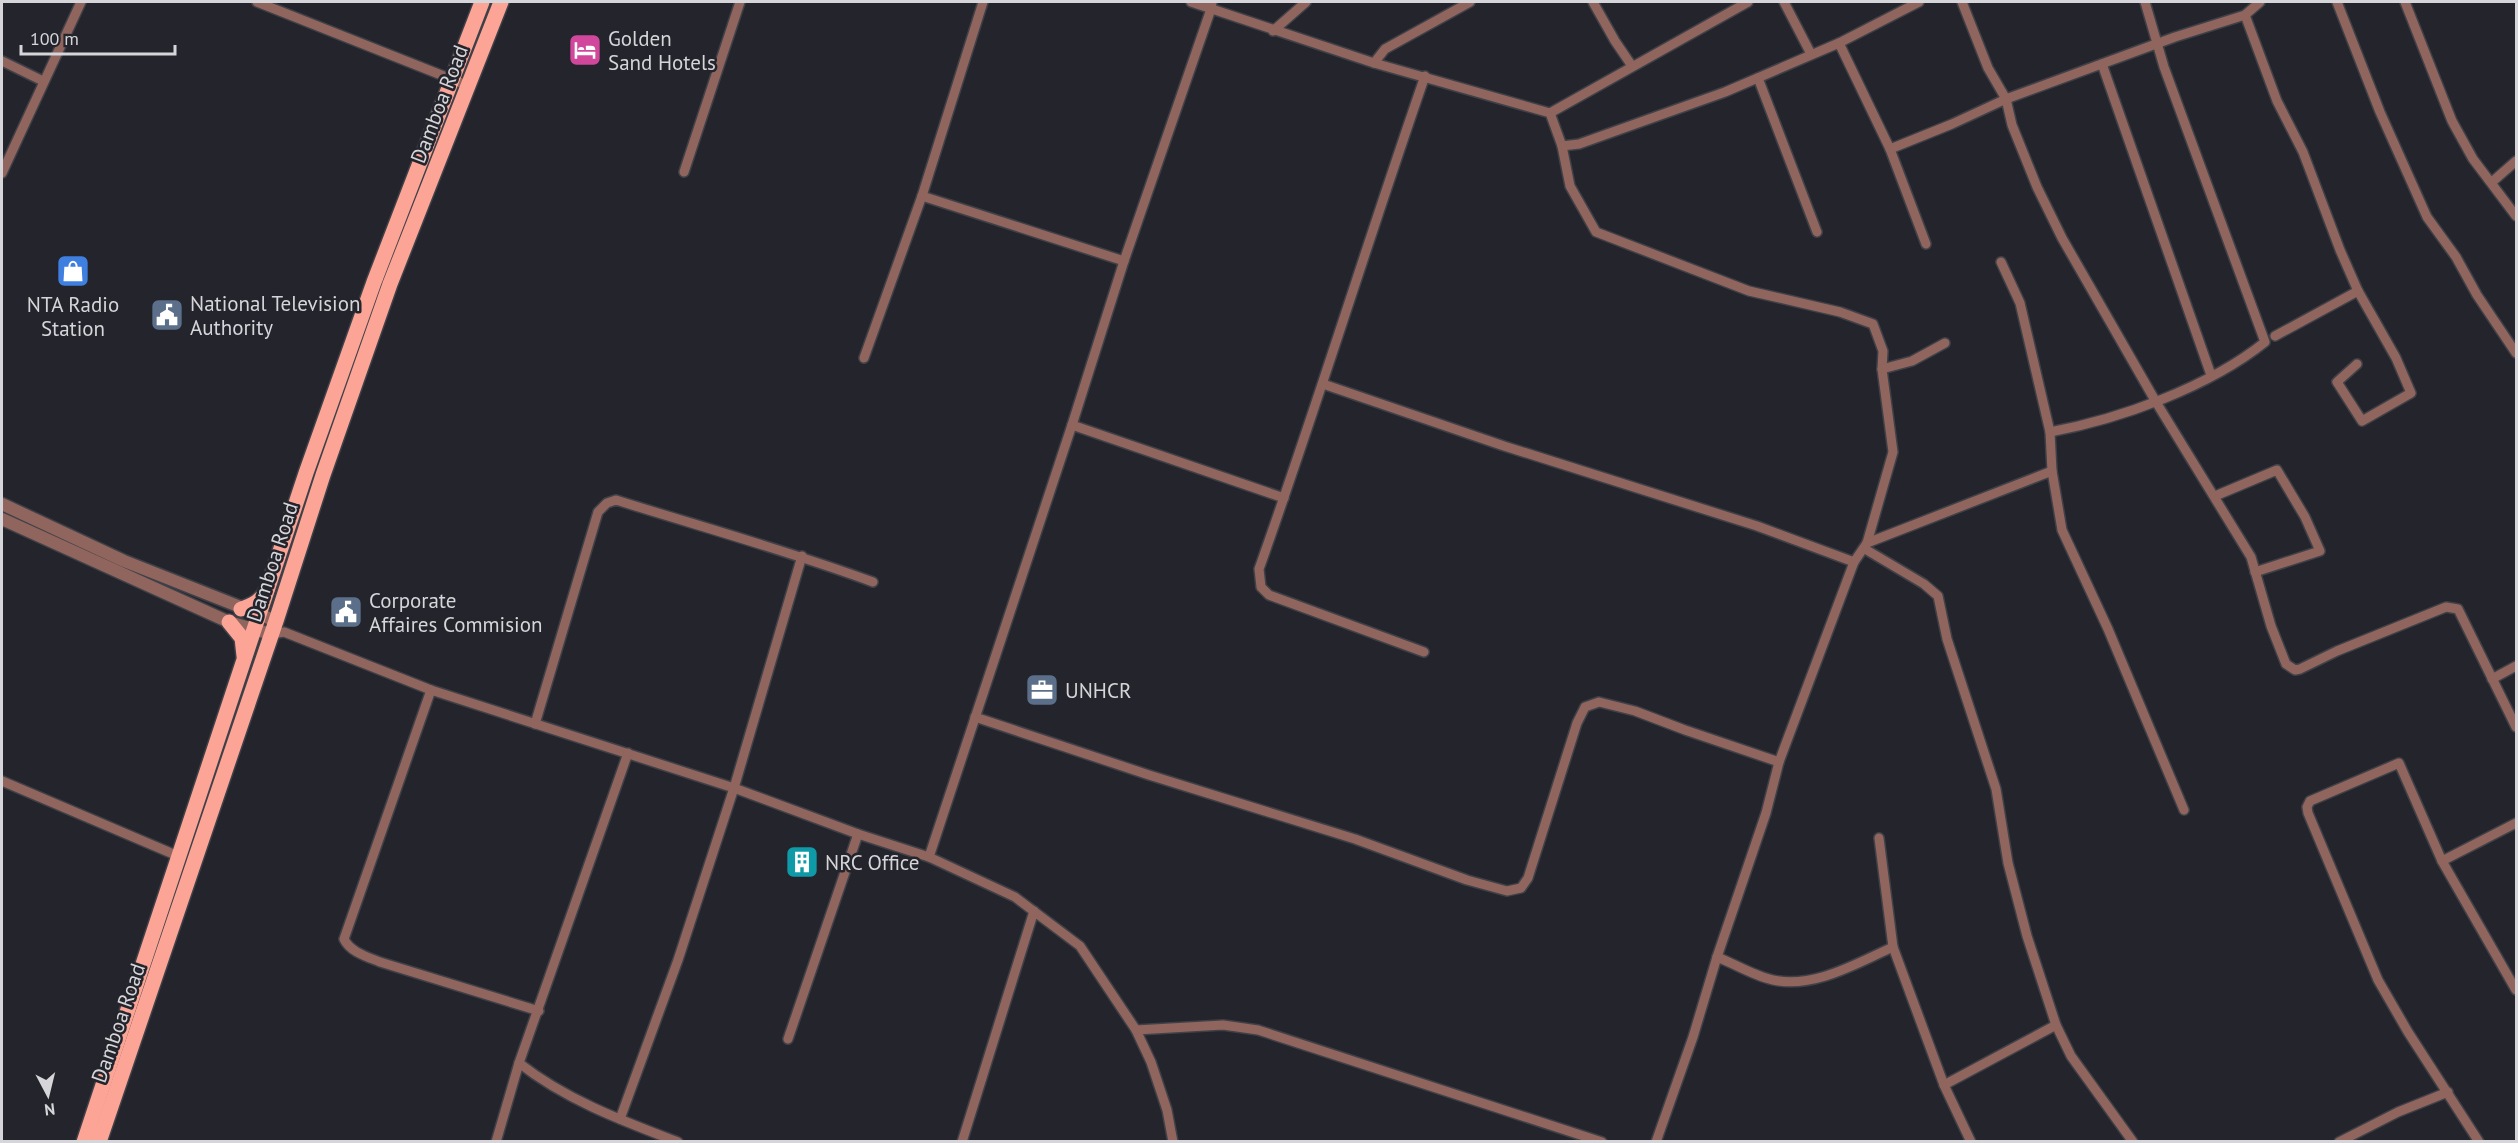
<svg xmlns="http://www.w3.org/2000/svg" width="2518" height="1143" font-family="'PT Sans',sans-serif">
  <rect width="100%" height="100%" fill="#24252c"/>
  <g fill="none" stroke-linecap="round" stroke-linejoin="round">
    <g stroke="#404148" stroke-width="12">
      <g id="minor">
        <polyline points="257,2 469,86"/>
        <polyline points="1191,2 1374,63 1550,113 1562,146 1579,144 1725,92 1839,43 1919,2"/>
        <polyline points="1593,2 1615,41 1632,66"/>
        <polyline points="1784,2 1811,54"/>
        <polyline points="1962,2 1988,68 2006,99 2012,125 2037,187 2062,238 2156,402 2251,557 2271,626 2286,664 2295,670 2300,669 2337,651 2446,607 2458,609 2516,727"/>
        <polyline points="2337,2 2380,112 2427,217 2456,257 2477,295 2516,353"/>
        <polyline points="2405,2 2452,121 2473,159 2516,216"/>
        <polyline points="2245,15 2277,101 2303,152 2340,250 2358,291 2396,358 2411,393 2362,421 2337,382 2357,364"/>
        <polyline points="1273,31 1306,2"/>
        <polyline points="1839,43 1890,149 1926,244"/>
        <polyline points="2,61 43,81"/>
        <polyline points="1374,63 1385,49 1470,2"/>
        <polyline points="2102,64 2211,375"/>
        <polyline points="1758,78 1817,232"/>
        <polyline points="1550,113 1748,2"/>
        <polyline points="1562,146 1570,186 1596,232 1749,291 1840,312 1873,324 1883,351 1882,369 1893,452 1867,543"/>
        <polyline points="1890,149 1952,124 2006,99 2175,37 2245,15 2260,2"/>
        <polyline points="684,172 740,2"/>
        <polyline points="2,173 81,2"/>
        <polyline points="2492,182 2516,161"/>
        <polyline points="922,196 1124,261"/>
        <polyline points="2001,262 2020,303 2050,432 2052,471 2062,530 2108,629 2184,810"/>
        <polyline points="2275,336 2358,291"/>
        <polyline points="864,358 922,196 983,2"/>
        <polyline points="1882,369 1912,361 1945,343"/>
        <polyline points="1323,384 1504,446 1757,526 1854,562"/>
        <polyline points="1072,425 1284,498"/>
        <path d="M2050,432c70,-13 159,-45 215,-90l-101,-275 -19,-65"/>
        <polyline points="2215,496 2277,470 2305,517 2320,551 2255,572"/>
        <polyline points="1865,549 1924,584 1938,596 1947,639 1996,789 2008,863 2027,936 2056,1025 2071,1056 2133,1142"/>
        <polyline points="271,634 284,632 431,690 734,788 858,834 929,857 1015,897 1080,946 1136,1030 1151,1062 1167,1110 1173,1142"/>
        <path d="M1424,652l-155,-57 -8,-8 -2,-18c58,-163 109,-329 166,-493"/>
        <polyline points="2492,679 2516,666"/>
        <path d="M431,690l-87,249c6,13 24,18 36,23l159,49"/>
        <polyline points="975,717 1149,775 1355,839 1467,880 1507,891 1521,888 1528,878 1577,723 1585,707 1599,702 1635,711 1685,730 1779,762"/>
        <path d="M535,724l63,-212 9,-9 9,-3c86,27 173,51 257,82"/>
        <polyline points="2,781 178,856"/>
        <polyline points="1879,838 1893,947 1944,1085 1971,1142"/>
        <polyline points="929,857 1072,425 1124,261 1211,9 1212,2"/>
        <polyline points="2442,861 2516,823"/>
        <path d="M1717,957c18,7 37,19 56,23 41,9 84,-17 120,-33"/>
        <polyline points="1136,1030 1223,1025 1258,1030 1602,1142"/>
        <polyline points="788,1039 858,834"/>
        <path d="M519,1063c47,37 104,58 159,79"/>
        <polyline points="1944,1085 2056,1025"/>
        <polyline points="620,1119 678,960 734,788 802,556"/>
        <polyline points="496,1142 519,1063 628,753"/>
        <polyline points="962,1142 1034,911"/>
        <polyline points="1656,1142 1693,1037 1717,957 1766,813 1779,762 1854,562 1867,543 2052,471"/>
        <polyline points="2339,1142 2398,1112 2448,1092"/>
        <polyline points="2479,1142 2408,1032 2378,980 2308,813 2307,807 2310,801 2399,763 2442,861 2516,990"/>
      </g>
    </g>
    <g stroke="#404148" stroke-width="15">
      <g id="tertiary">
        <polyline points="2,504 124,561 276,621"/>
        <polyline points="2,519 229,622 271,634"/>
      </g>
    </g>
    <g stroke="#404148" stroke-width="18">
      <g id="primary">
        <path d="M241,609c12,-4 20,-8 26,-19"/>
        <polyline points="229,622 242,638 244,656"/>
        <polyline points="84,1142 306,473 374,282 482,2"/>
        <polyline points="99,1142 276,621 323,475 390,284 501,2"/>
      </g>
    </g>
    <use href="#minor" stroke="#90655d" stroke-width="9"/>
    <use href="#tertiary" stroke="#90655d" stroke-width="12"/>
    <use href="#primary" stroke="#fca495" stroke-width="15"/>
  </g>
  <defs>
    <g id="hotel-square" transform="scale(1.725)"><rect x="-9" y="-9" width="18" height="18" rx="4" fill="#d1479c" stroke="#24252c"/><path d="M-6-4.5h1.5V1H6V5H4.5V3h-9V5H-6ZM-4 0a1.8 1.8 0 1 1 3.6 0ZM.5 0V-2.5h3Q6-2.5 6 0Z" fill="#fff"/></g>
    <g id="shop-square" transform="scale(1.725)"><rect x="-9" y="-9" width="18" height="18" rx="4" fill="#3f7fe0" stroke="#24252c"/><path d="M-5-2.5h2.3a2.7 3.5 0 0 1 5.4 0H5L5.5 6h-11ZM-1.5-2.5h3a1.5 2.3 0 0 0-3 0Z" fill="#fff"/></g>
    <g id="civic-square" transform="scale(1.725)"><rect x="-9" y="-9" width="18" height="18" rx="4" fill="#5c6f8a" stroke="#24252c"/><path d="M-.6-6.5H3V-4.5H.6V-3L4-1V1h2V6H-6V1h2V-1L-.6-3ZM-1.2 2.5V6h2.4V2.5Z" fill="#fff"/></g>
    <g id="office-square" transform="scale(1.725)"><rect x="-9" y="-9" width="18" height="18" rx="4" fill="#5c6f8a" stroke="#24252c"/><path d="M-6-3h4V-5.5h4V-3h4V5H-6ZM-1-4.5V-3h2v-1.5ZM-6 0V1H6V0Z" fill="#fff"/></g>
    <g id="building-square" transform="scale(1.725)"><rect x="-9" y="-9" width="18" height="18" rx="4" fill="#0f9aa8" stroke="#24252c"/><path d="M-4-6H4V6H1V3H-1V6H-4ZM-2.5-4.3h1.7v1.8h-1.7ZM.8-4.3h1.7v1.8H.8ZM-2.5-1h1.7V.8h-1.7ZM.8-1h1.7V.8H.8Z" fill="#fff"/></g>
  </defs>
  <g fill-rule="evenodd">
    <use href="#hotel-square" x="585" y="50"/>
    <use href="#shop-square" x="73" y="271"/>
    <use href="#civic-square" x="167" y="315"/>
    <use href="#civic-square" x="346" y="612"/>
    <use href="#office-square" x="1042" y="690"/>
    <use href="#building-square" x="802" y="862"/>
  </g>
  <g text-anchor="middle" dominant-baseline="central" stroke-width="5" stroke-linejoin="round" paint-order="stroke">
    <g font-size="21" fill="#d5d5da" stroke="#24252c" text-anchor="start">
      <text x="608" y="38">Golden<tspan x="608" dy="24">Sand Hotels</tspan></text>
      <text x="190" y="303">National Television<tspan x="190" dy="24">Authority</tspan></text>
      <text x="73" y="304" text-anchor="middle">NTA Radio<tspan x="73" dy="24">Station</tspan></text>
      <text x="369" y="600">Corporate<tspan x="369" dy="24">Affaires Commision</tspan></text>
      <text x="1065" y="690">UNHCR</text>
      <text x="825" y="862">NRC Office</text>
    </g>
    <g font-size="21" fill="#d5d5da" stroke="#24252c">
      <text transform="translate(439 104) rotate(-69)">Damboa Road</text>
      <text transform="translate(272 562) rotate(-72)">Damboa Road</text>
      <text transform="translate(118 1023) rotate(-71)">Damboa Road</text>
    </g>
  </g>
  <rect width="2518" height="1143" fill="none" stroke="#d5d5da" stroke-width="6"/>
  <g transform="translate(48 1095) rotate(173)" stroke="#24252c" stroke-width="4.5" paint-order="stroke">
  <path d="M0-4.5L10 22L0 15L-10 22Z" fill="#d5d5da"/>
  <text y="-9" font-size="16" font-weight="bold" text-anchor="middle" fill="#d5d5da">N</text>
  </g>
  <path d="M21 45v9h154v-9" fill="none" stroke="#d5d5da" stroke-width="3"/>
  <text x="30" y="45" font-size="18" fill="#d5d5da" stroke="#24252c" stroke-width="4.5" paint-order="stroke">100 m</text>
</svg>
